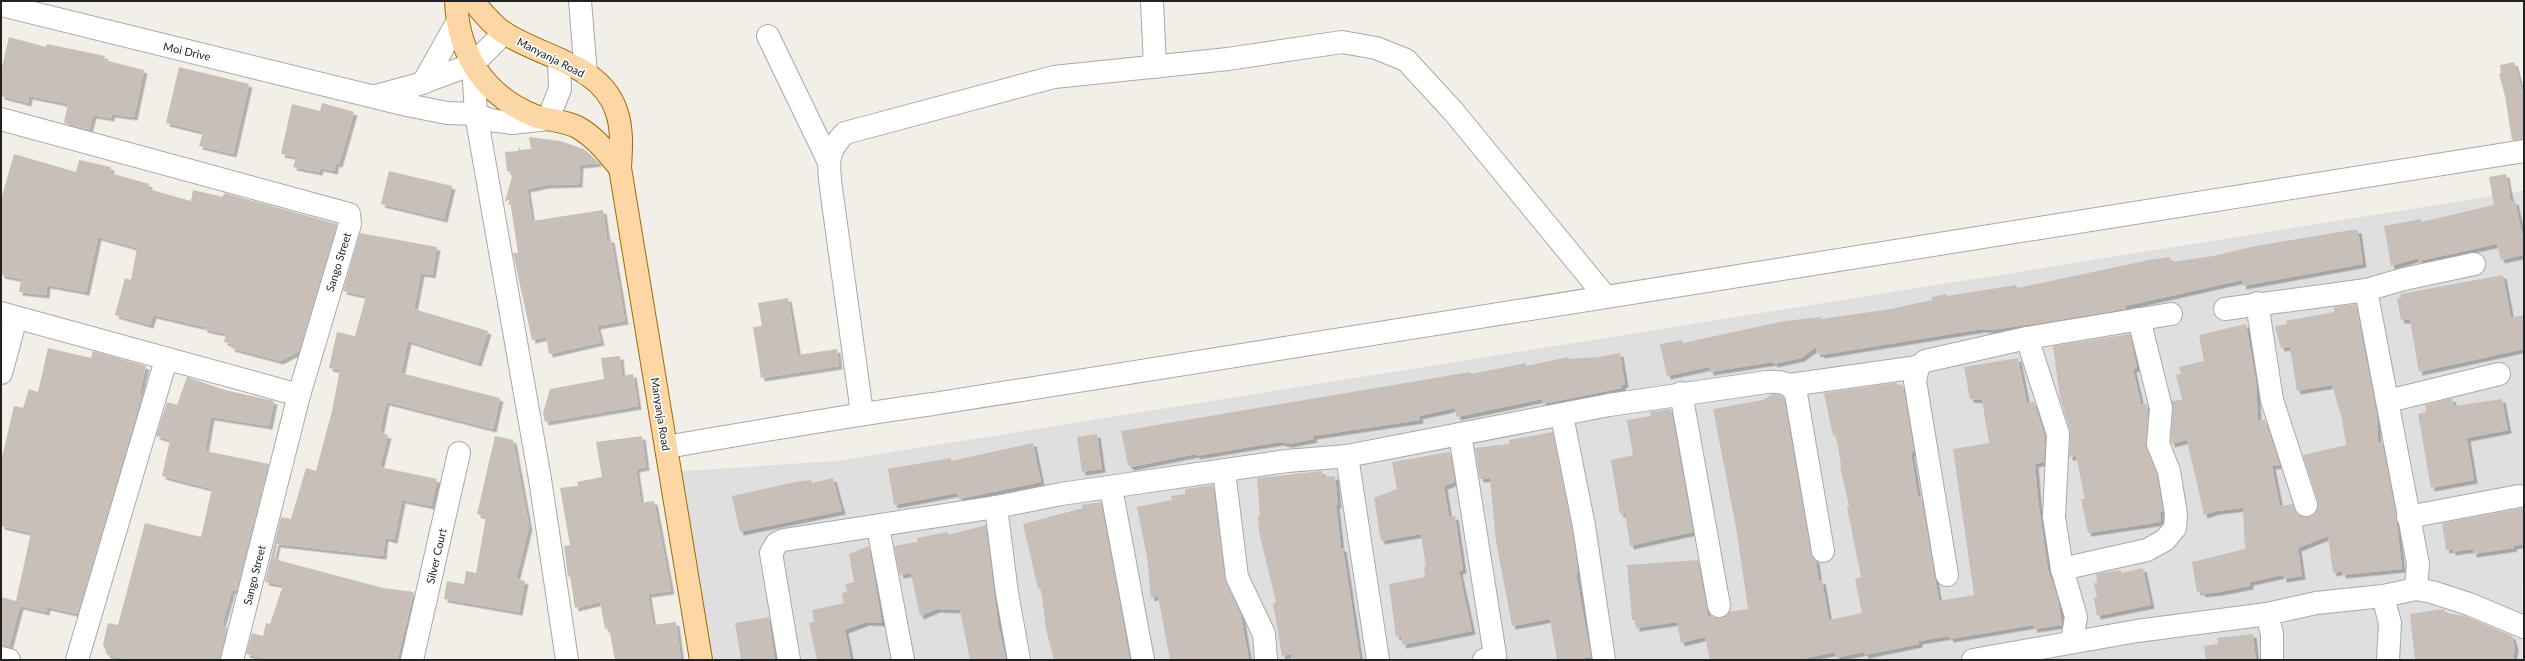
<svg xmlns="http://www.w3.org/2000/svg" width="2525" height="661" font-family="Lato,sans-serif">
  <defs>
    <filter id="shadow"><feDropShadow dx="3.5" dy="3.5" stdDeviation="0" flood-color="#0004"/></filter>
  </defs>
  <rect width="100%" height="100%" fill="#f2efe9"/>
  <polygon fill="#e0dfdf" points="2524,191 2522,660 702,660 669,472 836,461"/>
  <g fill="#c7bfb8" filter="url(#shadow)">
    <polygon points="9,37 46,47 47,44 105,56 104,60 144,70 134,117 112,114 111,118 93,115 89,130 64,123 68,104 29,96 28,103 1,96 1,71"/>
    <polygon points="2514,62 2524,97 2524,139 2512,140 2505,96 2499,74 2501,73 2500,65"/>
    <polygon points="179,67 249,84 233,154 199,146 203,132 166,123"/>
    <polygon points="322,103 354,112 339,164 336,163 334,171 320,168 319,172 293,167 296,157 281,154 292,104 320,111"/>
    <polygon points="529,137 560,141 584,149 599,163 580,165 579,184 546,185 527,189 532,221 603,210 607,239 611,239 625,321 597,326 601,342 549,354 546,337 532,340 513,253 518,253 510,200 505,201 513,173 507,171 505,152 518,151 520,146 520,150 531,149"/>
    <polygon points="14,154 76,172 79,160 111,167 110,173 149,184 148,189 191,201 193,190 223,197 224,193 337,224 299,351 280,361 231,348 232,344 224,342 226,334 204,329 204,327 153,315 150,325 115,315 125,278 131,280 137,248 98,237 86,292 47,285 46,295 19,292 21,279 1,275 1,200"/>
    <polygon points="389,171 452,186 444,219 381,204"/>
    <polygon points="2506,174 2511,202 2515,201 2524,242 2524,255 2501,260 2497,244 2419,261 2418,258 2391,266 2384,226 2421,219 2421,222 2494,205 2489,177"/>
    <polygon points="2351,230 2358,230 2363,264 2243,286 2242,280 2126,306 2126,309 2033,324 1991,330 1982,329 1821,355 1821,353 1817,354 1816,347 1801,358 1774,364 1773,362 1710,372 1709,367 1667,376 1660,344 1682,340 1683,343 1785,321 1821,317 1821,319 1891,309 1932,300 1932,297 1947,294 1947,296 2016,285 2017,288 2149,260 2170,257 2171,262 2213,256 2255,246"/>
    <polygon points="360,233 437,247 432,275 421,273 414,309 488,331 478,363 408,341 401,373 500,398 493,429 386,402 380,433 388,435 380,467 437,479 431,506 402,500 394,540 385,538 383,556 277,544 274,559 383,588 414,592 397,660 271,660 246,654 252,633 263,636 266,623 270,624 283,585 265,582 281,517 291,519 306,468 316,471 332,411 340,370 329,368 337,332 355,336 366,296 343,291"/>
    <polygon points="2503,275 2511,318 2524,315 2524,349 2419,372 2410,320 2401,320 2397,298 2401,298 2400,294"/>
    <polygon points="788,298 798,355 837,349 839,366 761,378 753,327 762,326 758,303"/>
    <polygon points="2356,304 2377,415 2378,442 2382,442 2396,515 2402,569 2342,575 2342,571 2333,573 2328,536 2298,548 2302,576 2283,579 2283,575 2250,582 2250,586 2219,592 2202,594 2201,591 2197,592 2192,562 2245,549 2243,508 2217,511 2204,515 2187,440 2171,444 2172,401 2182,400 2176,375 2181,374 2179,367 2204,361 2199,335 2246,324 2256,381 2258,420 2265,420 2280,465 2272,466 2280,506 2293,504 2298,514 2310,517 2316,513 2318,502 2303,455 2346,445 2342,419 2332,385 2297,391 2290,347 2281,348 2275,326 2287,324 2286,321 2334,312 2334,307"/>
    <polygon points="2130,334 2137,368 2133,369 2141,404 2147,404 2148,409 2146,443 2157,474 2163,512 2160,512 2161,522 2088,533 2081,499 2085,499 2076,456 2069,457 2070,430 2060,398 2053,346"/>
    <polygon points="48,348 91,358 93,351 146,366 139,395 142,395 78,614 47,607 46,612 20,606 9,647 1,646 1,597 16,601 31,533 1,526 1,462 14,406 23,408 29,389 38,392"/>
    <polygon points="1620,353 1625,384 1622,385 1622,388 1542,404 1542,399 1457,417 1455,408 1419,416 1420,420 1313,436 1314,439 1289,444 1280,442 1196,456 1196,454 1131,467 1128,465 1121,431 1470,372 1471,374 1526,363 1526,366 1568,357 1568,359 1598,357"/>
    <polygon points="620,356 622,376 633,374 638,406 545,422 543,413 550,389 604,379 601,358"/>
    <polygon points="2018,358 2027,403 2034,402 2045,436 2044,462 2035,464 2038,500 2048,570 2058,599 2062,625 2034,629 2033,625 1950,639 1949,636 1919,641 1919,644 1865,655 1864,652 1836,658 1835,652 1798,660 1710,660 1705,637 1681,643 1677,622 1636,628 1635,620 1632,620 1627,565 1698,560 1708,616 1722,618 1729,612 1748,609 1736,527 1713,409 1763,400 1773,394 1780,395 1784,399 1811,553 1816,561 1819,581 1822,580 1829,620 1862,613 1855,579 1861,577 1847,507 1849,506 1840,466 1841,465 1836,435 1833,436 1824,393 1895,383 1903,386 1914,452 1911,453 1918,496 1921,496 1939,601 1974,595 1953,449 1989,443 1982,400 1970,399 1964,367"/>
    <polygon points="187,377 225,390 274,401 269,426 211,417 205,451 269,464 237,591 232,590 222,625 227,627 220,660 128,660 107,655 103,644 108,623 118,625 145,523 201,537 212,489 162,476 170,440 156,436 167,402 177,405"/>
    <polygon points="2452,398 2454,406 2502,399 2508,430 2467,438 2474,480 2431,488 2418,414 2426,412 2425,405"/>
    <polygon points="1671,409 1693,532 1630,546 1625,513 1620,514 1611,460 1633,455 1627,420 1651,416 1650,412"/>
    <polygon points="1553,432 1572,528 1578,573 1576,574 1591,657 1572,660 1557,660 1550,619 1512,626 1496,541 1490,478 1480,479 1475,448 1509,444 1509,440"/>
    <polygon points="1097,434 1102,469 1082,472 1077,437"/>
    <polygon points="495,436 513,440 529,527 516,579 525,581 519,612 444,599 447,581 464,584 466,571 476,573 486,517 477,514"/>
    <polygon points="642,436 646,467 636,469 641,503 654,501 671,591 648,594 653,625 676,622 681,660 615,660 609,628 605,629 600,602 575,608 570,576 568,577 564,546 570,545 560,488 578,486 577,482 602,477 596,442"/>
    <polygon points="1033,443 1041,482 959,499 957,493 894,505 888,469 951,458 951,461"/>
    <polygon points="1450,452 1455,482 1444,486 1449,517 1455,516 1463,570 1459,571 1472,631 1403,645 1401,636 1396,637 1389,584 1425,577 1424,567 1426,567 1421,534 1381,541 1374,498 1397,489 1392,462"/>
    <polygon points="1322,471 1323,477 1335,476 1338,505 1336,505 1341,548 1343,548 1360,660 1292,660 1291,654 1282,656 1273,604 1276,602 1259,532 1258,516 1260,516 1257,478"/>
    <polygon points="833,478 842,511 740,532 732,496 795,482 811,480 812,483"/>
    <polygon points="1213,485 1225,579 1241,615 1249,660 1170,660 1158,596 1151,598 1147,557 1137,507 1172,500 1171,496 1185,494 1185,489"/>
    <polygon points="1101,502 1130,660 1054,660 1046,629 1041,588 1038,589 1023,524 1083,508 1082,505"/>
    <polygon points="2523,508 2524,544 2513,546 2514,548 2473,554 2473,549 2452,552 2452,549 2446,550 2442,523"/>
    <polygon points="986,525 998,623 1006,660 970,660 960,610 937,609 920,616 911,573 900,575 894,546 917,542 917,538 948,532 948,535"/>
    <polygon points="869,546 882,623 866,622 845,630 851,660 817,660 809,623 814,622 812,610 844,603 842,593 847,592 845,584 854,582 849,554"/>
    <polygon points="2143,568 2151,605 2097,616 2094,598 2097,597 2094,583 2097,583 2096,574 2121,570 2121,573"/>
    <polygon points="2444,609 2445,613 2465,616 2512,636 2515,647 2513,660 2415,660 2410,614"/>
    <polygon points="769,617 775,660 741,660 735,623"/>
    <polygon points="2253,634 2256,660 2206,660 2204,646 2218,644 2217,638"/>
  </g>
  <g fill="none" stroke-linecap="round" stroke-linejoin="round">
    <g stroke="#a9a9a9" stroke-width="24">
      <g id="minor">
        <polyline points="580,1 586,74"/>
        <polyline points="1152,1 1155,67"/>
        <polyline points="1,5 407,105 447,113 476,114 490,120 512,123 548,119 560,89 559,61"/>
        <polyline points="768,36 828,160"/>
        <polyline points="473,64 476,114 540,479 567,660"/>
        <polyline points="423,83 458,21"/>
        <polyline points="375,96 416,85 473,64 504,33"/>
        <polyline points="1,119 349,214 350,224 299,395 232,660"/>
        <polyline points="2366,290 2418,564 2416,589"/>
        <polyline points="2257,303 2272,400 2306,505"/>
        <polyline points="2225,309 2366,290 2404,279 2474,264"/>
        <polyline points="1,313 299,395"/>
        <polyline points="2027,338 2058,434 2054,517 2062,569 2076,617 2072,641"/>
        <polyline points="1,373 16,318"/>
        <polyline points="1790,385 1918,367"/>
        <polyline points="1681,393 1719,606"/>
        <polyline points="2388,401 2499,374"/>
        <path d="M862,413l-31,-225c-3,-25 -5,-36 14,-55l209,-56 174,-18 114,-17 34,6 30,12 47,51 152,185"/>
        <polyline points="1562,416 1584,526 1604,660"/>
        <polyline points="1460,434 1495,655 1484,660"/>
        <path d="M666,447c89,-15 178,-31 267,-43l1591,-253"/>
        <polyline points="1347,456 1378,660"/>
        <polyline points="1224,471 1237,577 1264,634 1266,660"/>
        <polyline points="1111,488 1143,660"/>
        <polyline points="996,507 1007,593 1019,660"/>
        <polyline points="2408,517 2519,496"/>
        <polyline points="878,527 903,660"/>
        <polyline points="2062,569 2147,550 2165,540 2175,528 2176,514 2169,471 2158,444 2161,408 2139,319"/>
        <polyline points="1947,575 1915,381 1918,367 1925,361 2027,338 2171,314"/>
        <polyline points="2383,596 2390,623 2388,660"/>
        <polyline points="2267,614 2272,634 2272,660"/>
        <polyline points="1,658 9,660"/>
        <polyline points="77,660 166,360"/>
        <polyline points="412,660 459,453"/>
        <path d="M789,660l-18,-107 6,-10 7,-3 212,-33 65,-13 226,-33 60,-5 262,-51 158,-23c13,-1 22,0 29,12l27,157"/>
        <polyline points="1973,660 2137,631 2267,614 2316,603 2383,596 2416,589 2432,592 2469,604 2524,627"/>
      </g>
    </g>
    <g stroke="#a06b00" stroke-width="24">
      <g id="major">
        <path d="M456,1c2,54 29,95 79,115 15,5 30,4 44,12 17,10 28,25 41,40"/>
        <path d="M473,1c9,11 18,23 30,31 36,25 97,31 113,78 7,19 5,39 4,58l81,492"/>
      </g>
    </g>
    <use href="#minor" stroke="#fff" stroke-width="22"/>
    <use href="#major" stroke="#fcd6a4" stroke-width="22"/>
  </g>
  <g text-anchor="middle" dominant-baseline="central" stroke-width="3.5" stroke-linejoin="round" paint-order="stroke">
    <g font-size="11" fill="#222" stroke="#fff">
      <text transform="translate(187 51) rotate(13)">Moi Drive</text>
      <text transform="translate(551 57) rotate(27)">Manyanja Road</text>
      <text transform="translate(338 262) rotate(-73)">Sango Street</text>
      <text transform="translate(661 414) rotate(81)">Manyanja Road</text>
      <text transform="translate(436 556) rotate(-77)">Silver Court</text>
      <text transform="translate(254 575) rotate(-76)">Sango Street</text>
    </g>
  </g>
  <rect width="2525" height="661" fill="none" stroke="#222222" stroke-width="4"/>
</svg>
